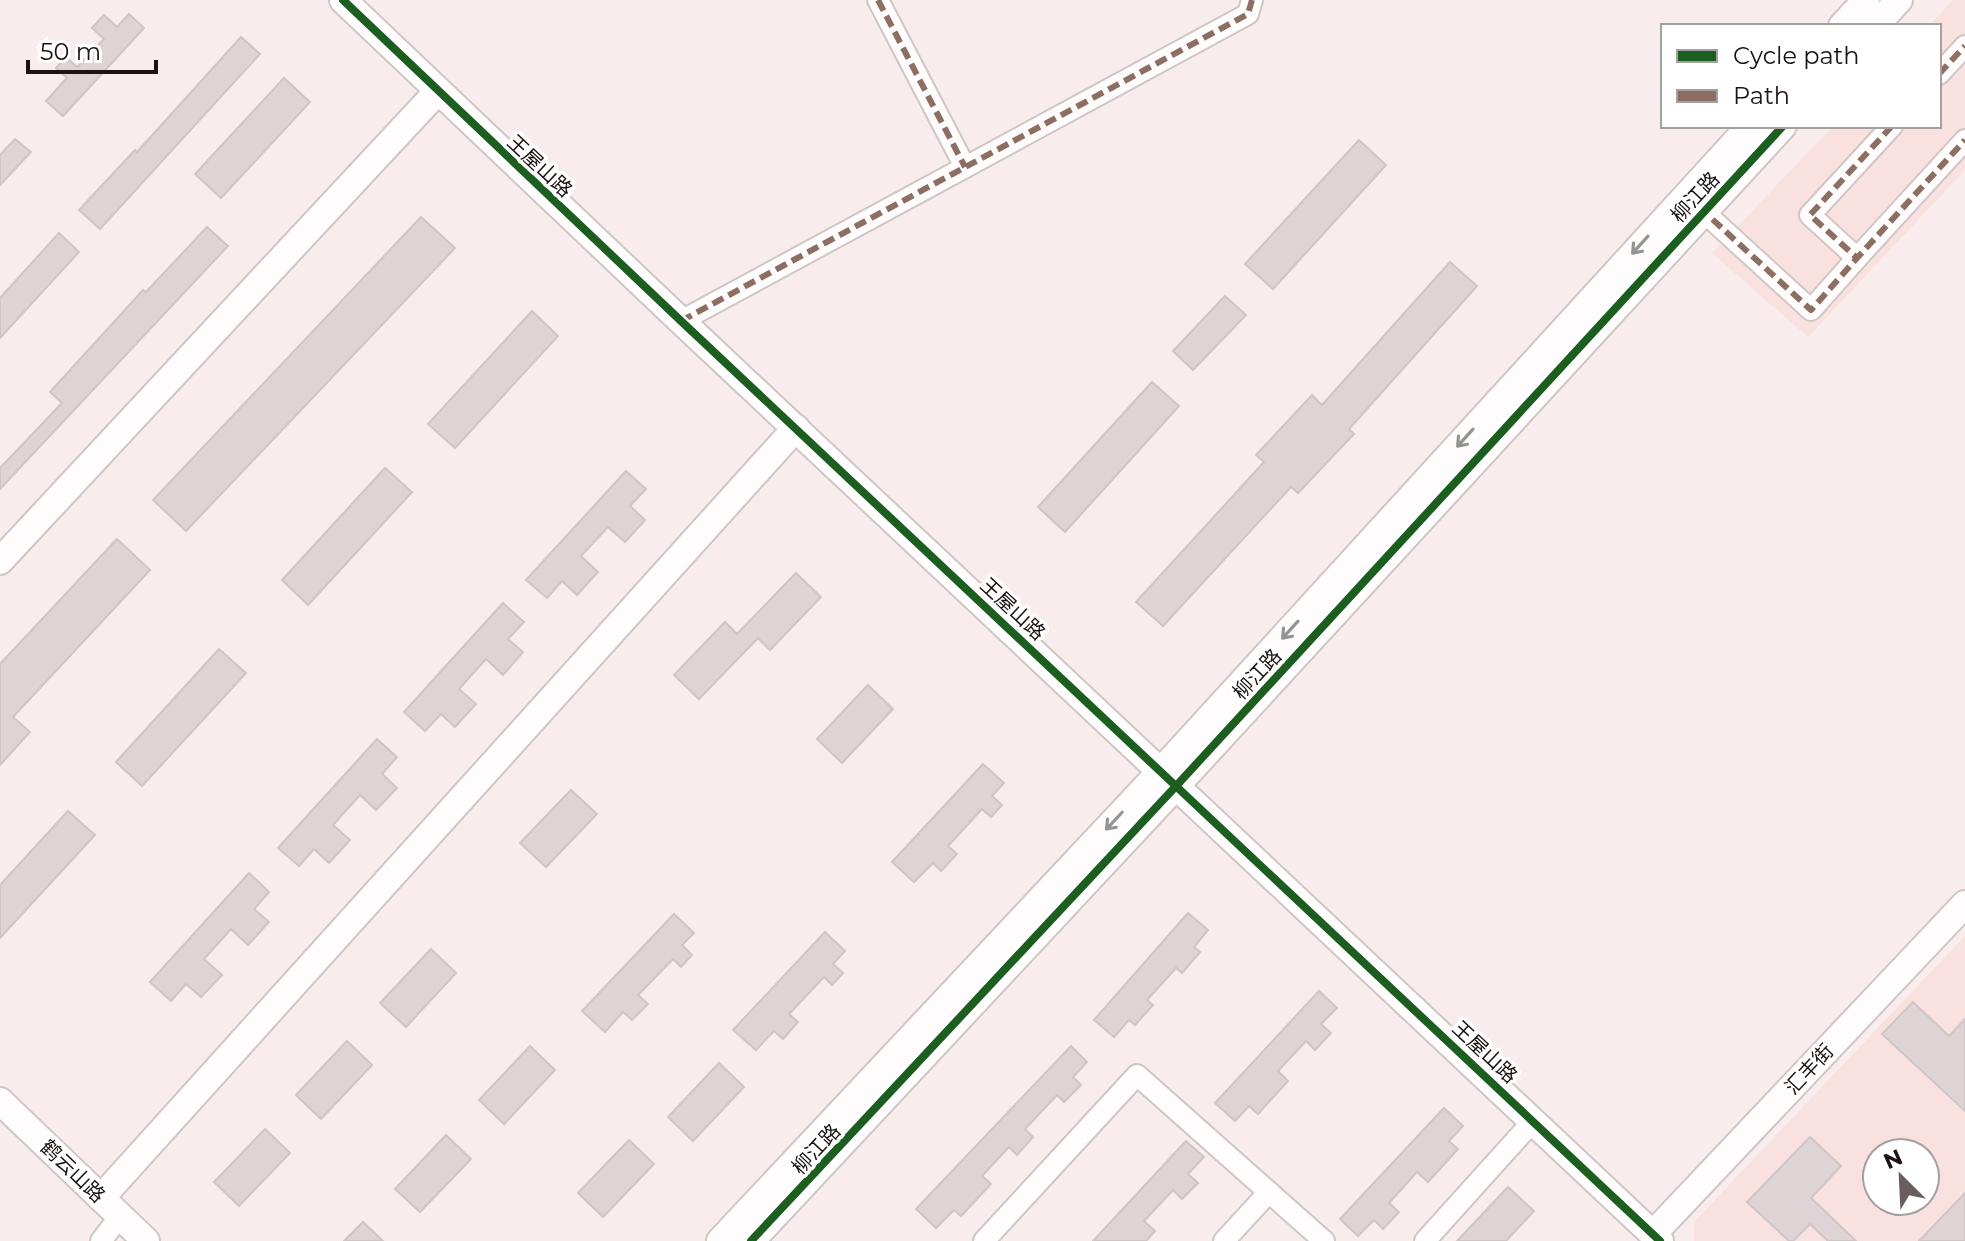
<svg xmlns="http://www.w3.org/2000/svg" width="1965" height="1241" font-family="Montserrat,'Noto Sans SC',sans-serif">
  <rect width="100%" height="100%" fill="#f8ecec"/>
  <g fill="#f9e1e0" fill-rule="evenodd">
    <polygon points="1953,0 1965,0 1965,170 1808,337 1712,253 1833,126 1939,126 1939,26 1929,26"/>
    <path d="M1965,936v305h-271v-19zM1877,1153h48v48h-48z"/>
  </g>
  <g fill="#ded4d6" stroke="#cfc5c7" stroke-width="2">
    <polygon points="129,14 144,28 63,116 46,101 67,78 56,68 66,57 77,67 104,39 92,28 104,15 117,27"/>
    <polygon points="241,37 260,54 100,229 79,210 135,150 137,152"/>
    <polygon points="284,78 310,102 221,198 195,174"/>
    <polygon points="15,139 31,152 0,185 0,155"/>
    <polygon points="1359,140 1386,165 1273,289 1245,264"/>
    <polygon points="421,217 455,248 186,531 153,500"/>
    <polygon points="207,227 228,246 0,489 0,468 62,403 50,392 143,290 146,292"/>
    <polygon points="59,233 79,252 0,338 0,298"/>
    <polygon points="1450,262 1477,286 1349,429 1354,434 1298,493 1291,487 1163,626 1136,602 1264,462 1256,455 1312,395 1322,405"/>
    <polygon points="1225,296 1246,315 1193,370 1173,351"/>
    <polygon points="532,311 558,336 455,448 428,424"/>
    <polygon points="1152,382 1179,406 1065,532 1038,507"/>
    <polygon points="385,468 412,492 308,605 282,580"/>
    <polygon points="626,471 646,489 630,506 645,520 625,542 608,527 581,556 598,572 577,595 562,581 547,598 526,580"/>
    <polygon points="117,539 150,570 13,717 30,732 0,765 0,664"/>
    <polygon points="796,573 821,597 770,650 758,638 699,699 674,675 725,622 737,634"/>
    <polygon points="503,603 524,622 508,639 523,652 503,675 486,659 459,689 476,704 455,727 441,714 425,731 404,712"/>
    <polygon points="219,649 246,673 142,786 116,762"/>
    <polygon points="868,685 893,709 842,763 817,739"/>
    <polygon points="377,739 397,757 382,774 397,788 376,810 360,795 333,825 350,840 329,863 314,849 299,866 278,848"/>
    <polygon points="983,764 1004,783 992,796 1002,805 991,817 982,809 948,846 957,854 941,871 933,863 914,882 892,862"/>
    <polygon points="571,790 597,814 546,867 520,843"/>
    <polygon points="68,811 95,835 0,938 0,885"/>
    <polygon points="249,873 269,892 254,909 269,922 248,945 231,929 204,959 222,975 201,997 186,984 171,1001 150,982"/>
    <polygon points="1188,913 1208,930 1194,947 1200,952 1182,973 1176,968 1147,1000 1153,1005 1135,1025 1129,1020 1114,1037 1094,1020"/>
    <polygon points="674,914 694,933 682,945 692,955 681,967 673,959 638,995 648,1004 632,1020 623,1012 605,1032 582,1011"/>
    <polygon points="825,932 845,951 833,964 843,973 832,985 824,977 789,1014 798,1022 783,1039 774,1031 756,1050 733,1030"/>
    <polygon points="431,949 456,973 406,1027 380,1003"/>
    <polygon points="1319,991 1337,1008 1321,1024 1331,1033 1315,1050 1306,1041 1278,1071 1288,1081 1258,1114 1249,1106 1235,1121 1215,1103"/>
    <polygon points="1913,1002 1949,1036 1965,1019 1965,1111 1882,1034"/>
    <polygon points="347,1041 372,1065 321,1119 296,1095"/>
    <polygon points="530,1046 555,1070 504,1124 479,1100"/>
    <polygon points="1071,1046 1087,1062 1073,1077 1081,1085 1064,1102 1057,1095 1025,1129 1033,1137 1017,1155 1009,1147 982,1176 991,1184 961,1216 954,1210 936,1228 916,1209"/>
    <polygon points="719,1063 744,1087 693,1141 668,1117"/>
    <polygon points="1444,1108 1463,1126 1449,1141 1458,1149 1428,1182 1417,1172 1389,1203 1399,1212 1383,1229 1374,1220 1358,1236 1340,1219"/>
    <polygon points="265,1129 290,1153 239,1206 214,1182"/>
    <polygon points="446,1135 471,1159 420,1212 395,1189"/>
    <polygon points="1810,1137 1841,1166 1811,1198 1856,1241 1828,1241 1810,1224 1793,1241 1789,1241 1747,1202"/>
    <polygon points="629,1140 654,1164 603,1217 578,1193"/>
    <polygon points="1186,1141 1204,1157 1188,1174 1198,1183 1182,1199 1173,1190 1144,1221 1155,1231 1146,1241 1093,1241"/>
    <polygon points="1508,1187 1534,1211 1506,1241 1457,1241"/>
    <polygon points="1965,1193 1965,1241 1919,1241"/>
    <polygon points="363,1222 383,1241 344,1241"/>
  </g>
  <g fill="none" stroke-linecap="round" stroke-linejoin="round">
    <g stroke="#d0c6c6" stroke-width="24">
      <g id="minor">
        <polyline points="878,0 965,167"/>
        <polyline points="1939,74 1965,46"/>
        <polyline points="1892,126 1810,215 1857,258 1965,140"/>
        <polyline points="1694,203 1811,310 1857,258"/>
        <polyline points="681,321 1248,14 1252,0"/>
        <polyline points="101,1241 120,1216"/>
        <polyline points="984,1241 1137,1075 1324,1241"/>
        <polyline points="1224,1241 1269,1192"/>
        <polyline points="1425,1241 1534,1120"/>
      </g>
    </g>
    <g stroke="#d0c6c6" stroke-width="30">
      <g id="tertiary">
        <polyline points="343,0 681,321 1660,1241"/>
        <polyline points="1842,26 1866,0"/>
        <polyline points="1875,26 1899,0"/>
        <polyline points="0,561 438,91"/>
        <polyline points="0,1101 146,1241"/>
        <polyline points="101,1198 796,428"/>
        <polyline points="1653,1234 1965,904"/>
        <polyline points="720,1241 1161,771 1750,126"/>
        <polyline points="751,1241 1177,785 1783,126"/>
      </g>
    </g>
    <use href="#minor" stroke="#fefcfc" stroke-width="20"/>
    <use href="#tertiary" stroke="#fefcfc" stroke-width="26"/>
    <g stroke="#8d6e63" stroke-width="6" stroke-dasharray="12 6" stroke-linecap="butt">
      <polyline points="878,0 965,167"/>
      <polyline points="1939,74 1965,46"/>
      <polyline points="1892,126 1810,215 1857,258 1965,140"/>
      <polyline points="1686,195 1811,310 1857,258"/>
      <polyline points="681,321 1248,14 1252,0"/>
    </g>
    <g stroke="#fff" stroke-width="13">
      <g id="cycleway">
        <polyline points="343,0 681,321 1660,1241"/>
        <polyline points="751,1241 1177,785 1783,126"/>
      </g>
    </g>
    <use href="#cycleway" stroke="#1b5e20" stroke-width="8"/>
  </g>
  <defs><path id="oneway-shaft" d="M-6 0H5M1.5-3L5.5 0L1.5 3" fill="none" stroke-width="1.6" stroke-linecap="round" stroke-linejoin="round" transform="scale(2)"/></defs>
  <g stroke="#989393">
    <use href="#oneway-shaft" transform="translate(1640 245) rotate(132)"/>
    <use href="#oneway-shaft" transform="translate(1465 438) rotate(132)"/>
    <use href="#oneway-shaft" transform="translate(1290 630) rotate(132)"/>
    <use href="#oneway-shaft" transform="translate(1114 821) rotate(133)"/>
  </g>
  <g text-anchor="middle" dominant-baseline="central" stroke-width="7" stroke-linejoin="round" paint-order="stroke">
    <g font-size="20" fill="#1b1212" stroke="#fff">
      <text transform="translate(540 166) rotate(43)">王屋山路</text>
      <text transform="translate(1695 197) rotate(-47)">柳江路</text>
      <text transform="translate(1013 609) rotate(43)">王屋山路</text>
      <text transform="translate(1257 674) rotate(-47)">柳江路</text>
      <text transform="translate(1485 1052) rotate(43)">王屋山路</text>
      <text transform="translate(1809 1069) rotate(-47)">汇丰街</text>
      <text transform="translate(816 1149) rotate(-47)">柳江路</text>
      <text transform="translate(73 1171) rotate(44)">鹤云山路</text>
    </g>
  </g>
  <rect x="1661" y="24" width="280" height="104" fill="#ffffff" stroke="#a4a0a0" stroke-width="2"/>
  <rect x="1677" y="50" width="40" height="12" fill="#1b5e20" stroke="#a4a0a0" stroke-width="2"/>
  <text x="1733" y="64" font-size="24" fill="#1b1212">Cycle path</text>
  <rect x="1677" y="90" width="40" height="12" fill="#8d6e63" stroke="#a4a0a0" stroke-width="2"/>
  <text x="1733" y="104" font-size="24" fill="#1b1212">Path</text>
  <g transform="translate(1901 1177) rotate(336)"><circle r="38" fill="#ffffff" stroke="#a4a0a0" stroke-width="2"/>
  <path d="M0-6L14 30L0 20L-14 30Z" fill="#685e5e"/>
  <text y="-12" font-size="22" font-weight="bold" text-anchor="middle" fill="#1b1212">N</text>
  </g>
  <path d="M28 60v12h128v-12" fill="none" stroke="#1b1212" stroke-width="4"/>
  <text x="40" y="60" font-size="24" fill="#1b1212" stroke="#ffffff" stroke-width="6" paint-order="stroke">50 m</text>
</svg>
